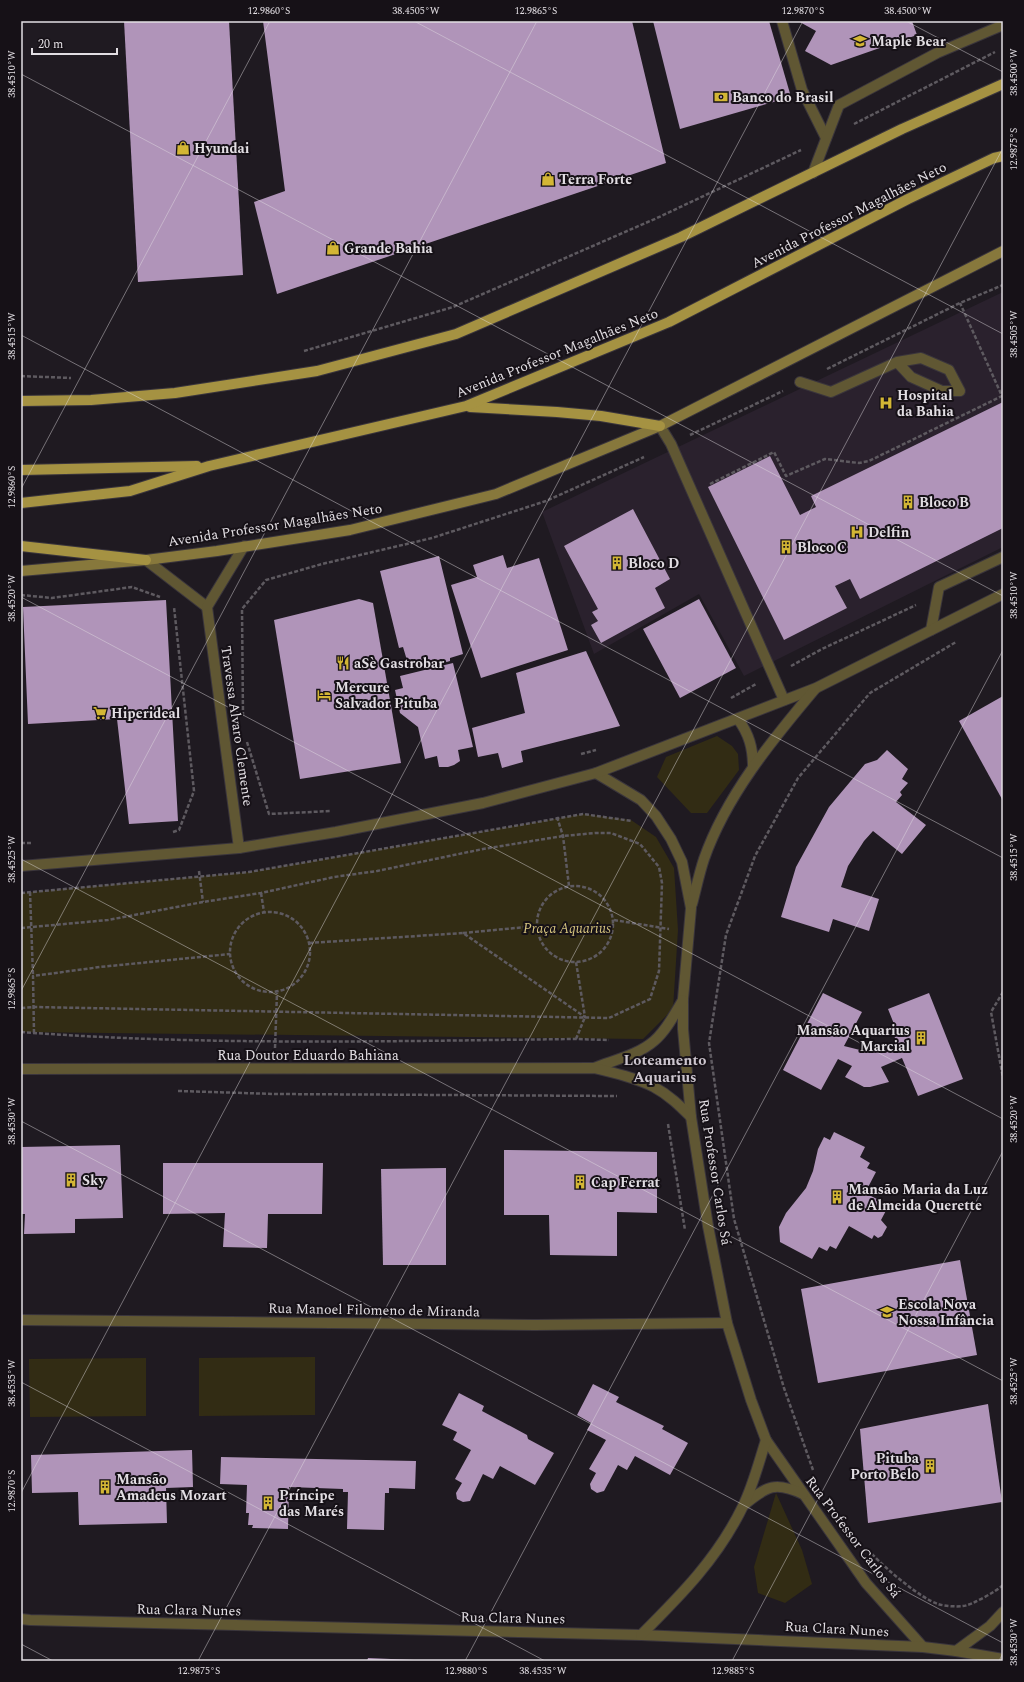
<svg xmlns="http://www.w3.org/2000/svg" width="1024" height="1682" font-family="Spectral,serif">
  <rect width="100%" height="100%" fill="#1f1a21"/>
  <polygon fill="#2a212d" points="1003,292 1003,547 744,676 699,594 594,654 542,512"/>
  <g fill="#322c14">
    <polygon points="717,736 732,746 738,754 739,770 707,813 691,813 657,777 666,757"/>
    <polygon points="583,814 631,820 656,837 674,868 678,930 673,1009 643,1039 21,1032 21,893 249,872"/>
    <polygon points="315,1357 315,1415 199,1416 199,1358"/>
    <polygon points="146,1358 146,1416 30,1417 29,1359"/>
    <polygon points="776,1493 802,1550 812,1584 785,1603 758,1593 754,1567"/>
  </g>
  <g fill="#b094b9">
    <polygon points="124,21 229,21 243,275 138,282"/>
    <polygon points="263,21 632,21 666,163 277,294 254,202 285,191"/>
    <polygon points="653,21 769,21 791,97 680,129"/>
    <polygon points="798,21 912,21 917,35 831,65 805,51 816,31"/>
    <polygon points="1003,402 1003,528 860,599 850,579 835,586 847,608 784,640 708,487 770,456 800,515 816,507 811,496"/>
    <polygon points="633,509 670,579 655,588 665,608 601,643 591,625 598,621 592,612 598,609 564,546"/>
    <polygon points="503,555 507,568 539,558 568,650 481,678 451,585 477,577 473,565"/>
    <polygon points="439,556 463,654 450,658 450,661 426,668 425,663 409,667 403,647 399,648 380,571"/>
    <polygon points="359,599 373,603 401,763 300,779 274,620"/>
    <polygon points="699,599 736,668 680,698 643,629"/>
    <polygon points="166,600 178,821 129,824 117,719 28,724 23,607"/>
    <polygon points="586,651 620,726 521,751 523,762 502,768 498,753 478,757 472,728 525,713 516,673"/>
    <polygon points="453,663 473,747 458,750 460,761 454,765 448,767 439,767 437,756 425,759 418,727 400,713 395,690 403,688 400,676"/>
    <polygon points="1003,696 1003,801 959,721"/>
    <polygon points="887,750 908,769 902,779 908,783 900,792 902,795 896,802 926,825 902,854 873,831 864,841 848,866 841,887 879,899 869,931 833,919 829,932 781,917 796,867 829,807 865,764 877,760"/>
    <polygon points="823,993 862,1012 844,1046 860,1050 878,1050 898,1045 892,1031 896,1029 888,1009 929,993 963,1079 918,1096 902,1058 881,1067 889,1082 870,1087 864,1087 845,1077 852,1066 838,1059 821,1090 783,1070"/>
    <polygon points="834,1132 865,1147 860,1157 870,1163 867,1168 876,1172 865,1193 889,1205 881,1220 887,1227 882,1236 878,1238 874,1235 872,1239 849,1226 836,1249 830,1246 827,1251 819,1247 812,1259 780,1242 779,1227 786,1213 806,1188 813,1171 818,1149 824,1137 830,1140"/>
    <polygon points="120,1145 123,1218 75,1219 75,1233 24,1234 25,1214 21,1214 21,1147"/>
    <polygon points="504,1150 657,1152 657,1213 617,1212 617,1256 550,1255 549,1215 504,1215"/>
    <polygon points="163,1163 323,1163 322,1214 268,1214 267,1248 223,1247 225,1213 163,1214"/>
    <polygon points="446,1168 446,1265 383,1265 381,1169"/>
    <polygon points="960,1260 977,1355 818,1383 801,1289"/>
    <polygon points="593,1384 619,1397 616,1402 664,1426 662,1429 688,1443 670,1475 635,1456 627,1470 618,1465 604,1491 597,1493 591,1489 590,1484 596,1473 589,1469 606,1440 587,1430 591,1423 577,1415"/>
    <polygon points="459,1393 484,1406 482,1411 527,1435 528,1439 554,1453 535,1485 500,1466 493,1479 483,1474 470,1501 463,1502 457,1499 456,1493 462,1483 455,1479 471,1450 453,1440 457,1432 442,1425"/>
    <polygon points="988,1404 1002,1502 868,1523 860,1429"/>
    <polygon points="192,1450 193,1487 166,1488 167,1523 79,1525 78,1492 32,1493 31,1455"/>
    <polygon points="221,1457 416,1461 415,1489 389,1488 389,1493 385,1493 384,1530 347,1529 348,1492 343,1492 343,1489 289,1487 288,1529 252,1528 253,1525 248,1525 249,1513 246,1513 247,1485 220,1484"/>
    <polygon points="368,1658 414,1660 414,1661 367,1661"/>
  </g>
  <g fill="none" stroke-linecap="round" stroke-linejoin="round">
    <g stroke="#3a353c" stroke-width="12">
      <g id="lane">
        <polyline points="782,21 802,90 826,138"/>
        <polyline points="813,173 839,105 937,53 1003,25"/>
        <polyline points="800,382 831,392 897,362 921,358 949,370 960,391 942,391 911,377 897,362"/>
        <polyline points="660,426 671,444 784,700"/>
        <polyline points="931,630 939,587 1003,557"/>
      </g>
    </g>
    <g stroke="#3a353c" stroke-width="12">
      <g id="street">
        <polyline points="146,560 207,607"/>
        <path d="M738,719c11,15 15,29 15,48"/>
        <polyline points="596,773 641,800 656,816 671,839 682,862 691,908 683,999 683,1029 691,1117 708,1226 727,1323 751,1400 766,1440 866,1583 923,1647"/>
        <polyline points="239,848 207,607 244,546"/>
        <polyline points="21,866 239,848 336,832 483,803 596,773 816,688 1003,594"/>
        <path d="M692,904c4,-15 7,-30 12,-45 22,-63 68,-119 111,-170"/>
        <path d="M594,1068c20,-8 44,-13 60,-27 13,-11 21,-28 29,-41"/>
        <path d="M21,1069l573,-1c21,5 42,10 60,19 15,8 26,19 37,30"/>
        <polyline points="21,1320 535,1325 727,1323"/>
        <path d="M744,1505c23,-19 31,-24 59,-11"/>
        <polyline points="21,1619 30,1620 641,1635 923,1647 956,1651 1003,1659"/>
        <path d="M641,1635c40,-40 77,-77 102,-129 10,-20 16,-44 23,-66"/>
        <polyline points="956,1651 990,1626 1003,1612"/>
      </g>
    </g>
    <g stroke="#3a353c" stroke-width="12">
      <polyline id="secondary" points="21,571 146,560 217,551 350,530 496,494 660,426 1003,251"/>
    </g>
    <g stroke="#3a353c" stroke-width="12">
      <g id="primary">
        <polyline points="21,401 91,400 175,393 317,371 456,334 681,237 902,129 1003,84"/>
        <polyline points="470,407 557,412 601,416 660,426"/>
        <polyline points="21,470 197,466"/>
        <polyline points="21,503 130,491 209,466 466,406 669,322 908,199 994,158 1003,156"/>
        <polyline points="21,546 146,560"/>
      </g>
    </g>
    <g stroke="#5e5a60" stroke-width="2.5" stroke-dasharray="4 2" stroke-linecap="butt">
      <polyline points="854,124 995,52"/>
      <polyline points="304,351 453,307 657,218 801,150"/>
      <polyline points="827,369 960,303 1003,285"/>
      <polyline points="21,376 71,378"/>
      <polyline points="690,435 783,391"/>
      <polyline points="710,484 774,452 786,476 825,459 859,463 869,461 1002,396 960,303"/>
      <polyline points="21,595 52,598 132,587 160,597"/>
      <polyline points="791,666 822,649 916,605"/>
      <polyline points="731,698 756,684"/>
      <polyline points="243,716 242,609 266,580 322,564 432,538 546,501 644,457"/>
      <polyline points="247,742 269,814 331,811"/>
      <polyline points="581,754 596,750"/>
      <polyline points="557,817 563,836 569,886"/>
      <polyline points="173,832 179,830 194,791 174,607"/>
      <polyline points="21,843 32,843"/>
      <polyline points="199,871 203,902"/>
      <circle cx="575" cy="924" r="38"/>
      <polyline points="30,892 33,976"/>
      <polyline points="21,893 249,872 583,814 632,821"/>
      <polyline points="261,893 264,912"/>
      <circle cx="270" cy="952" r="40"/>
      <polyline points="614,920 669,929"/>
      <polyline points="21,928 108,920 203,902 261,893 334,877 377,871 483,849 563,836 595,833 611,833 640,844 659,867 662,883 659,971 650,999 609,1018 34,1007 21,1008"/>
      <polyline points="463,933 537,926"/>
      <polyline points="309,943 463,933 585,1017 576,962"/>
      <polyline points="1003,992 991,1012 1003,1078"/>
      <path d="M21,1032c185,14 370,9 555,7l33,1"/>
      <polyline points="34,1033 33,976 100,967 230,954"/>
      <polyline points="576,1039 585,1017"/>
      <polyline points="275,1048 277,993"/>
      <polyline points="178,1091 276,1094 617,1096"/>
      <polyline points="668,1124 685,1230"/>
      <polyline points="813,1470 784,1388 734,1219 709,1043 726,935 755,856 798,778 870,693 956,642"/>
      <path d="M872,1554c14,15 48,44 66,50 6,2 18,3 25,2 7,0 34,-15 40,-21"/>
    </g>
    <use href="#lane" stroke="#605733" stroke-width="10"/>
    <use href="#street" stroke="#605733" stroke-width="10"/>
    <use href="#secondary" stroke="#87783c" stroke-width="10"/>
    <use href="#primary" stroke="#a59242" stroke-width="10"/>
  </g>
  <path fill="none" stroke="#e2dee3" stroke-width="1" stroke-opacity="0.45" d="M414,21l589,313M906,21l97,51M21,74l982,522M21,335l982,523M21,489l249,-468M21,597l982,522M21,859l982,522M21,991l516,-970M21,1121l982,522M21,1382l524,279M21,1493l782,-1472M21,1644l32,17M198,1661l805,-1513M465,1661l538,-1011M732,1661l271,-510M999,1661l4,-8"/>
  <defs>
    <g id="school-bare" transform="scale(1.08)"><path d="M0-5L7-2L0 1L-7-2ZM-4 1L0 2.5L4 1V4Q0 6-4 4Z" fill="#d3b635" stroke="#161117" stroke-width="2.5" paint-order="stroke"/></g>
    <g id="bank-bare" transform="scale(1.08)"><path d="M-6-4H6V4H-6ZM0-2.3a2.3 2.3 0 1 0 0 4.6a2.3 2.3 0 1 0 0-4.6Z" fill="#d3b635" stroke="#161117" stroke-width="2.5" paint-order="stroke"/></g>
    <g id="shop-bare" transform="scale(1.08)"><path d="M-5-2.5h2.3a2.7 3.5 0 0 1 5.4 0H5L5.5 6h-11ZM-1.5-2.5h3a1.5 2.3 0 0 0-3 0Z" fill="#d3b635" stroke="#161117" stroke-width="2.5" paint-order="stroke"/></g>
    <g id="hospital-bare" transform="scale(1.08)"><path d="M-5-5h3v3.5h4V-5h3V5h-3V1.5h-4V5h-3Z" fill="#d3b635" stroke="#161117" stroke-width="2.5" paint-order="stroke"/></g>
    <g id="building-bare" transform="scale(1.08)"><path d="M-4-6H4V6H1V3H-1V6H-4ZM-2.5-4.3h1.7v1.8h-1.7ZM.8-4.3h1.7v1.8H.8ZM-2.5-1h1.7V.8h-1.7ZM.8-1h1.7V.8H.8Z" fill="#d3b635" stroke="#161117" stroke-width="2.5" paint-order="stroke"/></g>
    <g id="restaurant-bare" transform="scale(1.08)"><path d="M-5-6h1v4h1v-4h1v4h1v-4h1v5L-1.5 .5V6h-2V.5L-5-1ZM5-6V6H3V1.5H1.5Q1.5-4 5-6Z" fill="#d3b635" stroke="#161117" stroke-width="2.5" paint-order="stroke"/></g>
    <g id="hotel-bare" transform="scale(1.08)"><path d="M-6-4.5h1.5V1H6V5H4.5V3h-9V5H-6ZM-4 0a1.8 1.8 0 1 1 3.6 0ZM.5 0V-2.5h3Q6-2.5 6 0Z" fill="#d3b635" stroke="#161117" stroke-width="2.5" paint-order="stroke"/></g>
    <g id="supermarket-bare" transform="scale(1.08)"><path d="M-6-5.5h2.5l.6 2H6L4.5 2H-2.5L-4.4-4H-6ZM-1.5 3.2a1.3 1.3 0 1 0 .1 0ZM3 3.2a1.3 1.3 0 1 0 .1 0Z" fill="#d3b635" stroke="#161117" stroke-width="2.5" paint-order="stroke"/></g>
  </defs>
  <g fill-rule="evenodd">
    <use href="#school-bare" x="860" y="41"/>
    <use href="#bank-bare" x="721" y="97"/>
    <use href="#shop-bare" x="183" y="148"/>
    <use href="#shop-bare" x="548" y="179"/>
    <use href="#shop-bare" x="333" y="248"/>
    <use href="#hospital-bare" x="886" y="403"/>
    <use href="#building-bare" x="908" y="502"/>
    <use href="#hospital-bare" x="857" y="532"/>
    <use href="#building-bare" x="786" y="547"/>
    <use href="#building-bare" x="617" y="563"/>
    <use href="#restaurant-bare" x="343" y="663"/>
    <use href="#hotel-bare" x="324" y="695"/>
    <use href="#supermarket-bare" x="100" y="713"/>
    <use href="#building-bare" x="921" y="1038"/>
    <use href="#building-bare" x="71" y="1180"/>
    <use href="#building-bare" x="580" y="1182"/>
    <use href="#building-bare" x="837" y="1197"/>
    <use href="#school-bare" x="887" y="1312"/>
    <use href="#building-bare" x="930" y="1466"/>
    <use href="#building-bare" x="105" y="1487"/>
    <use href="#building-bare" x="268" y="1503"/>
  </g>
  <g text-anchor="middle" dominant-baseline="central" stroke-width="4" stroke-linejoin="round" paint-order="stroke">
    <g font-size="14" font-weight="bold" fill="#e2dee3" stroke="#161117" text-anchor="start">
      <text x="871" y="41">Maple Bear</text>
      <text x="732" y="97">Banco do Brasil</text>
      <text x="194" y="148">Hyundai</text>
      <text x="559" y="179">Terra Forte</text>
      <text x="344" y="248">Grande Bahia</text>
      <text x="897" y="395">Hospital<tspan x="897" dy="16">da Bahia</tspan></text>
      <text x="919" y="502">Bloco B</text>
      <text x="868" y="532">Delfin</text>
      <text x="797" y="547">Bloco C</text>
      <text x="628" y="563">Bloco D</text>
      <text x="354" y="663">aSè Gastrobar</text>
      <text x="335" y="687">Mercure<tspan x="335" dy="16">Salvador Pituba</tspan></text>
      <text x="111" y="713">Hiperideal</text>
      <text x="910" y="1030" text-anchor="end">Mansão Aquarius<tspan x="910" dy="16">Marcial</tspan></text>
      <text x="82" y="1180">Sky</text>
      <text x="591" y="1182">Cap Ferrat</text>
      <text x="848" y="1189">Mansão Maria da Luz<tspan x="848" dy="16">de Almeida Querette</tspan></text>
      <text x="898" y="1304">Escola Nova<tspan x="898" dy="16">Nossa Infância</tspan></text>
      <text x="919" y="1458" text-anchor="end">Pituba<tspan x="919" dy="16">Porto Belo</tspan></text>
      <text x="116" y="1479">Mansão<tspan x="116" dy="16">Amadeus Mozart</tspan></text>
      <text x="279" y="1495">Príncipe<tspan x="279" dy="16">das Marés</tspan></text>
    </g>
    <g font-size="14" fill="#e2dee3" stroke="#161117">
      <text transform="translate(849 215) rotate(-27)">Avenida Professor Magalhães Neto</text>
      <text transform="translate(557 353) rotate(-22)">Avenida Professor Magalhães Neto</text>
      <text transform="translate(275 525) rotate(-9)">Avenida Professor Magalhães Neto</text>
      <text transform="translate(237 726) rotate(82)">Travessa Alvaro Clemente</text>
      <text x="308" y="1055">Rua Doutor Eduardo Bahiana</text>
      <text transform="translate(715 1172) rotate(81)">Rua Professor Carlos Sá</text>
      <text transform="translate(374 1310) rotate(1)">Rua Manoel Filomeno de Miranda</text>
      <text transform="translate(853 1537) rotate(53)">Rua Professor Carlos Sá</text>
      <text transform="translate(189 1610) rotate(1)">Rua Clara Nunes</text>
      <text transform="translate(513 1618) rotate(1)">Rua Clara Nunes</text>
      <text transform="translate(837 1629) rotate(3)">Rua Clara Nunes</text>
    </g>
    <g font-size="14" font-style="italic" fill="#d4c27d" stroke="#161117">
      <text x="567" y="928">Praça Aquarius</text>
    </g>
    <g font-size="15" font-weight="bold" fill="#cdc6cf" stroke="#161117">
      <text x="665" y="1060">Loteamento<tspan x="665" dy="17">Aquarius</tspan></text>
    </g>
  </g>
  <rect width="1024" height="1682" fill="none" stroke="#161117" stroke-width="44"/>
  <path d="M32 48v6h85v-6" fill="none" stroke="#e2dee3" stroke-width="2"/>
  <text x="38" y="48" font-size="12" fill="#e2dee3" stroke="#161117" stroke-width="3" paint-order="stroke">20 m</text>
  <rect x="22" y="22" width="980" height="1638" fill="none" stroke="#e2dee3" stroke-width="1.5"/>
  <g font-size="10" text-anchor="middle" fill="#e2dee3">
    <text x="269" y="14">12.9860°S</text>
    <text x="416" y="14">38.4505°W</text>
    <text x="536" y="14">12.9865°S</text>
    <text x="803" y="14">12.9870°S</text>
    <text x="908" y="14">38.4500°W</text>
    <text transform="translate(1013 72) rotate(-90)" y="4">38.4500°W</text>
    <text transform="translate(11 74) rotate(-90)" y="4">38.4510°W</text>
    <text transform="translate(1013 149) rotate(-90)" y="4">12.9875°S</text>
    <text transform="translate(1013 334) rotate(-90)" y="4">38.4505°W</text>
    <text transform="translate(11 336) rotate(-90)" y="4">38.4515°W</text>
    <text transform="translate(11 487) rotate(-90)" y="4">12.9860°S</text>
    <text transform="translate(1013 595) rotate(-90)" y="4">38.4510°W</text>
    <text transform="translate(11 598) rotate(-90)" y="4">38.4520°W</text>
    <text transform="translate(1013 857) rotate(-90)" y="4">38.4515°W</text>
    <text transform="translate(11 859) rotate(-90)" y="4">38.4525°W</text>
    <text transform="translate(11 989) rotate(-90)" y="4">12.9865°S</text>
    <text transform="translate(1013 1119) rotate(-90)" y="4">38.4520°W</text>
    <text transform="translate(11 1121) rotate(-90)" y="4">38.4530°W</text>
    <text transform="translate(1013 1381) rotate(-90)" y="4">38.4525°W</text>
    <text transform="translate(11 1383) rotate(-90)" y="4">38.4535°W</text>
    <text transform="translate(11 1491) rotate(-90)" y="4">12.9870°S</text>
    <text transform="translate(1013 1642) rotate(-90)" y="4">38.4530°W</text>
    <text x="199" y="1674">12.9875°S</text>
    <text x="466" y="1674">12.9880°S</text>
    <text x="543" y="1674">38.4535°W</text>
    <text x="733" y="1674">12.9885°S</text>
  </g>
</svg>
